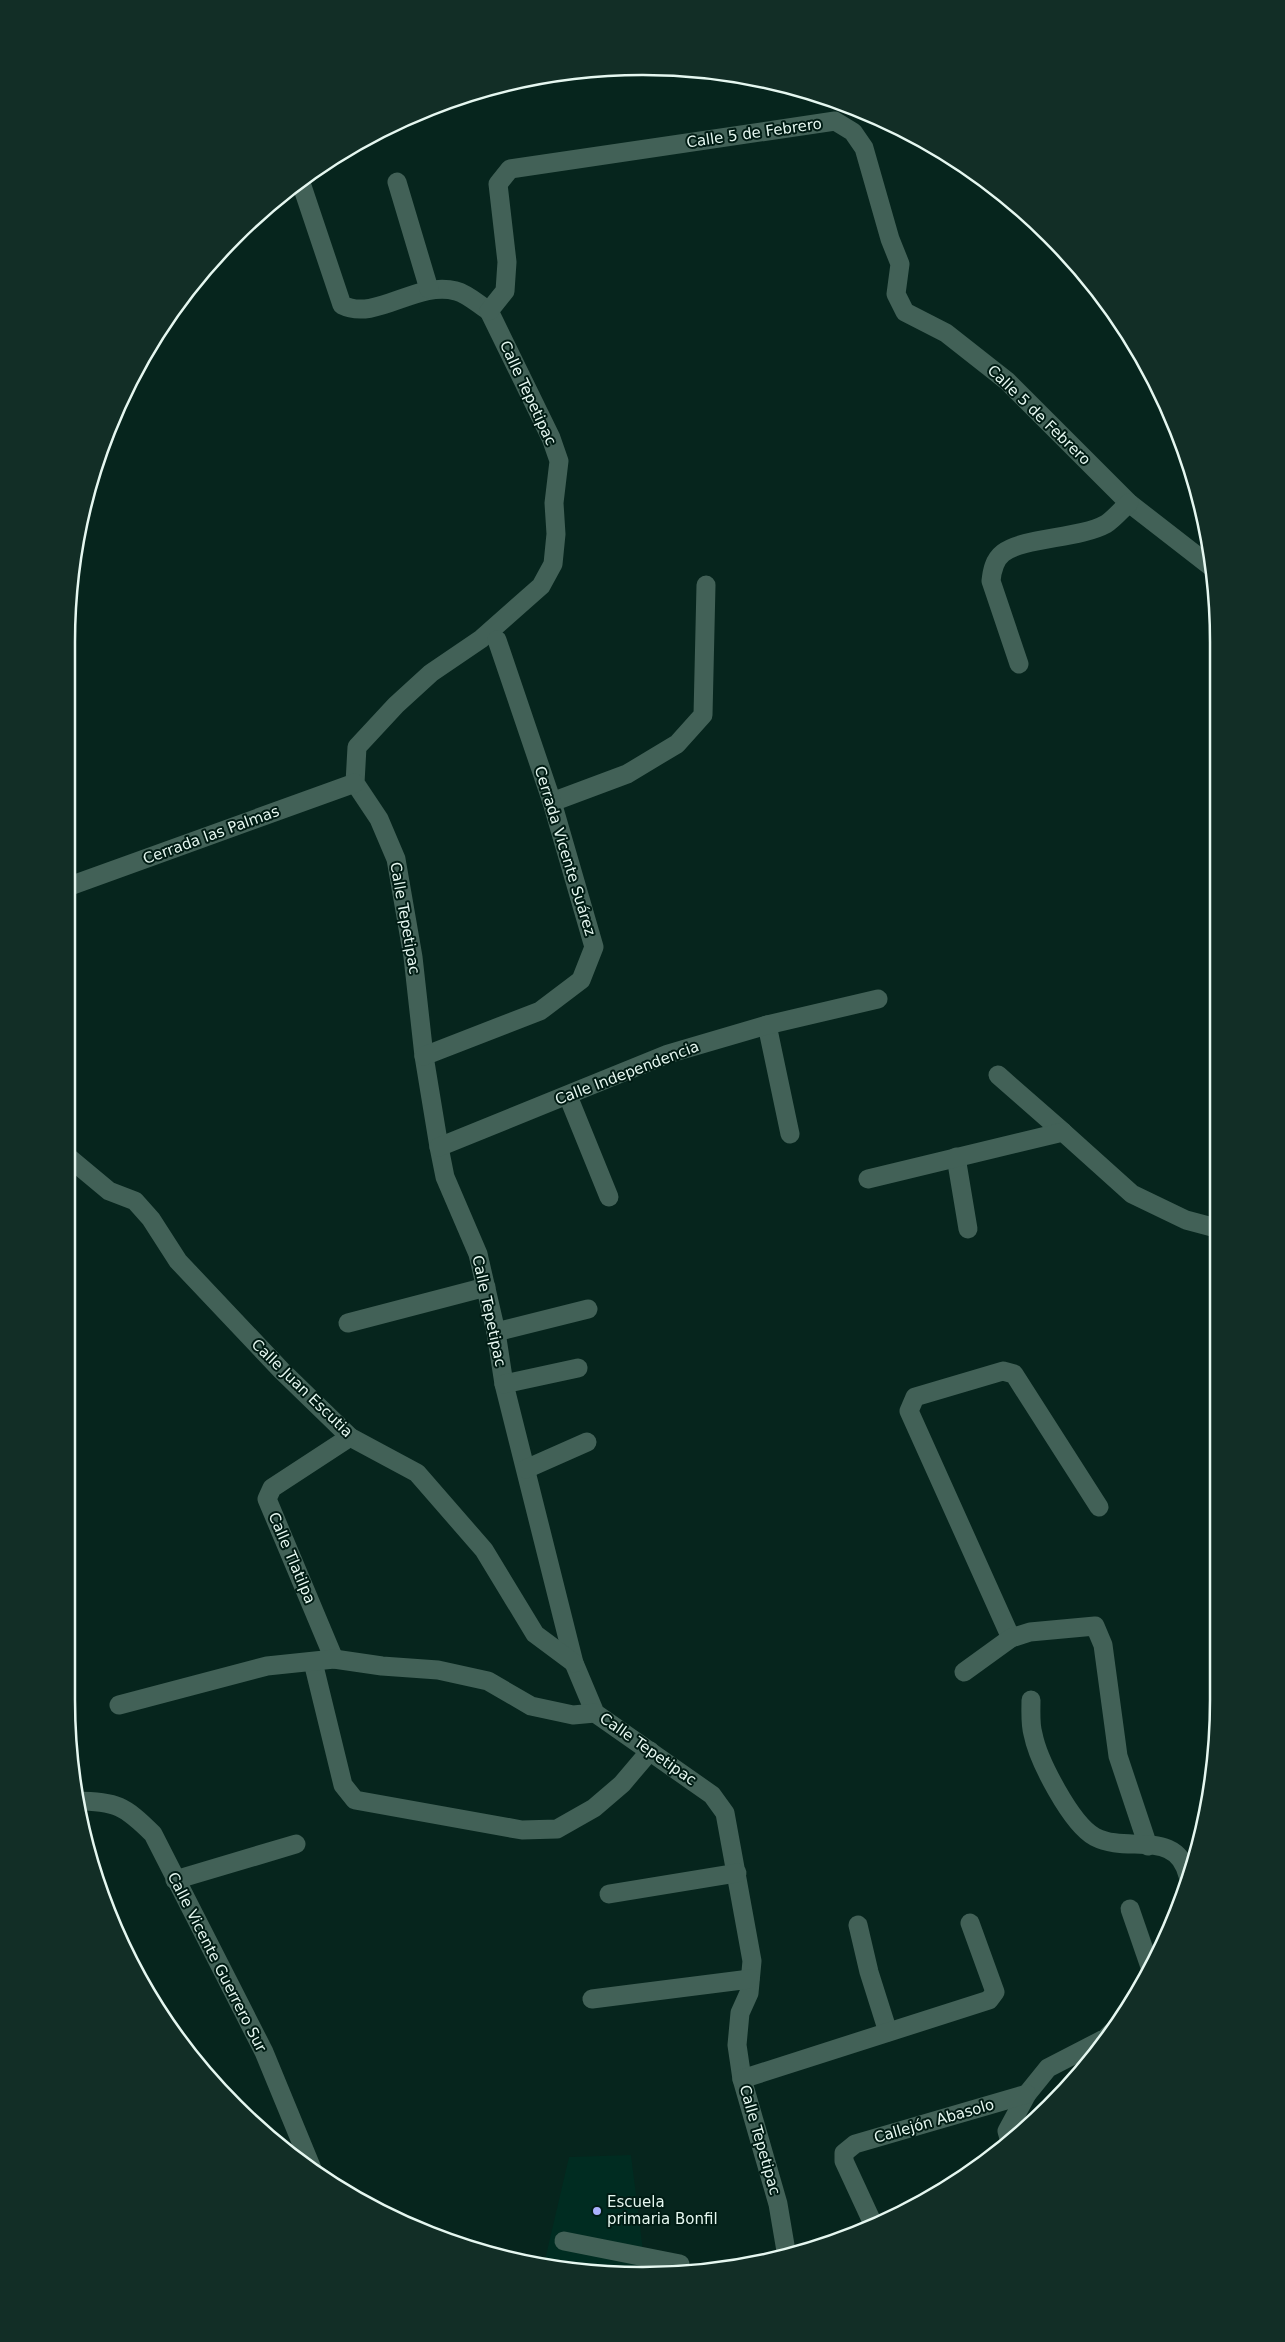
<svg xmlns="http://www.w3.org/2000/svg" width="1285" height="2342" font-family="'DejaVu Sans',sans-serif">
  <rect width="100%" height="100%" fill="#06251d"/>
  <polygon fill="#002c21" points="631,2155 646,2274 605,2274 544,2264 569,2157"/>
  <g fill="none" stroke-linecap="round" stroke-linejoin="round">
    <g stroke="#426157" stroke-width="19">
      <path d="M300,180l42,125c34,17 75,-25 114,-14 12,3 23,14 33,20"/>
      <polyline points="397,182 429,289"/>
      <polyline points="489,311 551,438 559,461 554,503 556,534 553,564 541,586 481,639 431,673 396,705 357,747 355,783 379,819 396,859 413,957 424,1056 439,1147 445,1177 478,1254 496,1332 504,1384 574,1663 595,1713 712,1795 725,1813 752,1961 749,1993 740,2013 737,2045 742,2079 778,2204 787,2257"/>
      <polyline points="489,311 505,291 507,262 498,184 510,169 835,121 853,132 864,148 890,239 900,264 896,294 905,312 946,333 1007,381 1129,503 1214,569"/>
      <path d="M1019,664l-28,-83c1,-10 3,-21 12,-28 21,-16 76,-14 103,-29 8,-5 16,-15 23,-21"/>
      <polyline points="552,802 627,774 677,744 703,715 706,585"/>
      <polyline points="67,887 355,783"/>
      <polyline points="767,1025 790,1134"/>
      <polyline points="424,1056 540,1011 581,980 594,947 552,802 497,640"/>
      <polyline points="998,1075 1063,1132"/>
      <polyline points="568,1096 609,1197"/>
      <polyline points="439,1147 668,1054 767,1025 878,999"/>
      <polyline points="67,1156 109,1191 135,1201 151,1219 178,1261 282,1371 350,1437 417,1473 484,1550 535,1634 574,1663"/>
      <polyline points="956,1157 968,1229"/>
      <polyline points="868,1179 1063,1132 1132,1194 1186,1220 1216,1228"/>
      <polyline points="348,1323 486,1287"/>
      <polyline points="496,1332 588,1309"/>
      <polyline points="504,1384 578,1368"/>
      <polyline points="526,1469 587,1442"/>
      <polyline points="1011,1638 909,1411 915,1397 1003,1371 1014,1374 1099,1507"/>
      <polyline points="334,1659 267,1499 272,1488 350,1437"/>
      <polyline points="313,1662 343,1785 355,1800 522,1830 557,1829 594,1808 622,1784 650,1751"/>
      <polyline points="964,1672 1011,1638 1030,1632 1095,1626 1103,1645 1118,1756 1148,1846"/>
      <path d="M1031,1700c0,11 -1,24 2,34 5,26 38,90 62,103 33,17 82,-9 93,39"/>
      <polyline points="119,1705 267,1666 334,1659 382,1666 438,1670 488,1681 531,1706 573,1715 595,1713"/>
      <path d="M76,1801c40,0 49,5 77,33l111,218 49,119"/>
      <polyline points="175,1880 296,1844"/>
      <polyline points="609,1894 737,1873"/>
      <polyline points="1130,1909 1150,1967"/>
      <polyline points="858,1925 869,1972 888,2032"/>
      <polyline points="592,1999 750,1979"/>
      <polyline points="742,2079 989,2000 995,1992 970,1923"/>
      <polyline points="1010,2142 1007,2131 1027,2094 1048,2068 1106,2038 1112,2032"/>
      <polyline points="874,2226 844,2161 844,2153 855,2144 1027,2094"/>
      <polyline points="564,2241 680,2264"/>
    </g>
  </g>
  <circle fill="#a9b0fc" stroke="#001c14" stroke-width="2" cx="597" cy="2211" r="5"/>
  <g text-anchor="middle" dominant-baseline="central" stroke-width="4" stroke-linejoin="round" paint-order="stroke">
    <g font-size="15" fill="#e5f7f0" stroke="#001c14">
      <text transform="translate(754 133) rotate(-8)">Calle 5 de Febrero</text>
      <text transform="translate(528 393) rotate(65)">Calle Tepetipac</text>
      <text transform="translate(1039 415) rotate(44)">Calle 5 de Febrero</text>
      <text transform="translate(211 835) rotate(-20)">Cerrada las Palmas</text>
      <text transform="translate(565 851) rotate(73)">Cerrada Vicente Suárez</text>
      <text transform="translate(405 918) rotate(80)">Calle Tepetipac</text>
      <text transform="translate(627 1073) rotate(-21)">Calle Independencia</text>
      <text transform="translate(489 1311) rotate(78)">Calle Tepetipac</text>
      <text transform="translate(302 1388) rotate(44)">Calle Juan Escutia</text>
      <text transform="translate(292 1558) rotate(67)">Calle Tlatilpa</text>
      <text transform="translate(648 1749) rotate(35)">Calle Tepetipac</text>
      <text transform="translate(217 1962) rotate(63)">Calle Vicente Guerrero Sur</text>
      <text transform="translate(934 2121) rotate(-16)">Callejón Abasolo</text>
      <text transform="translate(760 2140) rotate(74)">Calle Tepetipac</text>
    </g>
    <g font-size="15" fill="#e5f7f0" stroke="#001c14" text-anchor="start">
      <text x="607" y="2202">Escuela<tspan x="607" dy="17">primaria Bonfil</tspan></text>
    </g>
  </g>
  <path d="M0 0H1285V2342H0ZM642 75H643A567 567 0 0 1 1210 642V1700A567 567 0 0 1 643 2267H642A567 567 0 0 1 75 1700V642A567 567 0 0 1 642 75Z" fill="#122e26" fill-rule="evenodd"/>
  <path fill="none" stroke="#e5f7f0" stroke-width="2.5" d="M642 75H643A567 567 0 0 1 1210 642V1700A567 567 0 0 1 643 2267H642A567 567 0 0 1 75 1700V642A567 567 0 0 1 642 75Z"/>
</svg>
